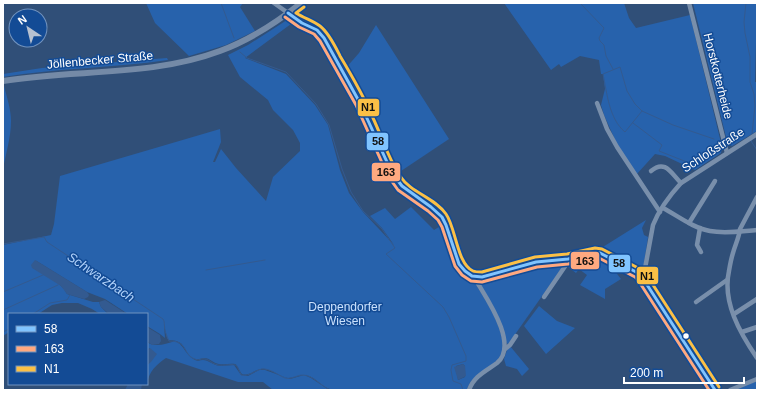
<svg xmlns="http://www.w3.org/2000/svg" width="760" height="393" font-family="Arial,sans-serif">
  <rect width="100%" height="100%" fill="#304f78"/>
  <g fill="#2762ac" fill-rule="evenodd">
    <polygon points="146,3 243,3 240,7 255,31 226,45 189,56 155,23"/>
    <polygon points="504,3 624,3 629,18 636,28 690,15 722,147 721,153 695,170 665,156 655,154 636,175 616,142 604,115 601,105 605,89 603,74 601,74 599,60 580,56 561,67 559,64 551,70"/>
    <polygon points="693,3 757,3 755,82 757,82 757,131 732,146 728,144 727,141"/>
    <path d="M287,20h4l4,1 -50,37 41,16 29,31 13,20 12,45 9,23 14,19 31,33 -12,-17 -12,-12 15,-8 10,11 16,-12 23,23 10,-6c2,5 4,10 5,15 4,10 3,20 9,29 5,6 12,9 16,14 11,15 34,53 28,71 -7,16 -30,18 -35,37h-118c-7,-2 -12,1 -19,-1 -8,-2 -13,-10 -21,-13 -9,-3 -12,2 -21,2 -8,-1 -15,-8 -23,-9 -9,-2 -14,8 -23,5 -3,-3 -4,-9 -7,-10 -5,-1 -11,1 -16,0 -6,-1 -9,-6 -15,-6 -3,0 -5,2 -9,1 -13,-4 -6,-19 -26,-19l-2,-2 -3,-13 1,13 -5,-4 -13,-8v-12h-19l-23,-15 -18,-7 -52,-32 29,29 3,5 26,8h6l2,5 7,7h-8l-8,-5 -14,-6h-16l-10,2 -14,9h-29v18l-6,4v-91l48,-10 3,-11 6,-48 160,-47 1,13 -8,20h2l6,-13 15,19 30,33 7,-24 27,-26v-8l-7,-13 -20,-20 -5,-10 -28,-23 -12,-22 20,-10zM463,364l2,2v11l-7,3 -2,-14z"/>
    <polygon points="376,25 449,139 395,175 369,112 345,69 359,53"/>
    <path d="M167,58l1,2c-55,8 -111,8 -165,17v-3l39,-6z"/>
    <path d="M3,86h1c3,12 7,23 7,35 0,16 -5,32 -8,48z"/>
    <polygon points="646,220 642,228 644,235 648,237 643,270 640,271 598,250"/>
    <polygon points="596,254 618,265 614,270 621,279 605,289 605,299 580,285 587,275 579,269 576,273 567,266 570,262"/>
    <polygon points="566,262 509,343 507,344 480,284 481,280 530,265"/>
    <polygon points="539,306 557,321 575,328 546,354 524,326"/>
    <path d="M175,341c11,5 10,16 23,20 9,-4 13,4 22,5 5,0 10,-1 14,-1l7,10 7,1 11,-6h6l25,9 14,-4 7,3 18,12h-56l-10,-8h-25l-72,-24c-10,7 -17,13 -19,26v-19l2,-2 1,-15 -3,2v-8c9,6 18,2 28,-1z"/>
    <polygon points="510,346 529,369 522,376 517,369 506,366 504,359 507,350"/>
    <polygon points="757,381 757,389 752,390 735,390"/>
  </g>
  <g fill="#335a90">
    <polygon points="35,260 87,292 89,295 88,297 84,299 67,294 61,286 32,268 31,265"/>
    <polygon points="105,300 127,314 109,314 101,307 99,302"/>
    <polygon points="147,327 160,335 161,341 159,344 152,345 147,341"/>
    <polygon points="150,348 157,354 151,362 147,365 147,350"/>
    <polygon points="463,364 465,366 466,376 458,380 454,367"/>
    <polygon points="128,384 142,384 141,390 125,390"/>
  </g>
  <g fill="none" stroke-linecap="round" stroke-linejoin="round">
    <g stroke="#335a90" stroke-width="1">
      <polyline points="221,3 234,38"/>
      <polyline points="580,3 604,28 599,38 600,41 604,45 606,56 613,69"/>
      <polyline points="746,3 744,22 745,33 750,57 750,82 754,94 755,106 752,134"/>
      <polyline points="240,52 247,58 286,72 316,104 329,125 342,169 351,192 363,211 382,229 395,248 386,254 443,307 449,317 466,356 466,361 452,365 451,370 453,381 461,384 463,390"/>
      <path d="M642,111l-17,21c-16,-13 -18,-39 -22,-58l17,-7 7,24 8,13 7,7 31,14 41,14"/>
      <polyline points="633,123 662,145 659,151 697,166"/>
      <polyline points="752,140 751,141 757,150"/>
      <path d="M3,244l41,-7 3,5 116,77 1,2 1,10 4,10c21,0 12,15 29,19 10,-4 11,3 20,5 5,1 16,-2 19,1 1,2 3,6 4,9 10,2 15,-7 24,-6 7,1 13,6 20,9 6,2 11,-3 18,-3 10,0 18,11 27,15"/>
      <polyline points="206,270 265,260"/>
      <polyline points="3,292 43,275"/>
      <polyline points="3,310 58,285"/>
      <polyline points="33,314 50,303 67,300 70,295"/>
      <polyline points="3,332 9,329"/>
      <polyline points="342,390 347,390"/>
    </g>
    <g stroke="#798fab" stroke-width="4.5">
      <polyline points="274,3 288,13"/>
      <polyline points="689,3 727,153"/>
      <polyline points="597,103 607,129 617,147 660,212"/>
      <path d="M651,171c14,-12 20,2 30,12"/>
      <path d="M757,197l-17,32c-1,9 -5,16 -7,24 -2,6 -3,12 -4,18 -7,31 11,62 28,87"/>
      <path d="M663,208c15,8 30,20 47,23 16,3 32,0 47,-1"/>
      <polyline points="689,223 715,181"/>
      <polyline points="700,228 697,245 701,252"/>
      <path d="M642,277l2,-3 9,-49c6,-15 17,-30 28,-42l76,-49"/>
      <polyline points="544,297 568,262 568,259"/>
      <polyline points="696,302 727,280"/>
      <polyline points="734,314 757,299"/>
      <polyline points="742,332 757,327"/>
      <polyline points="505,349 510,345 516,336"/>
      <path d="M469,390c5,-14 17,-19 28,-27 22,-18 -10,-64 -20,-81l-1,-4"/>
      <polyline points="730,390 757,379"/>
    </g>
    <g stroke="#748aa7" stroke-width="6">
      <path d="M288,13l14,10 15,7 7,8c14,24 29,49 41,74 11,21 18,50 32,69 11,16 33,20 45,36 14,18 9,63 40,60l54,-15 32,-3 28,-6h4l23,12 15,8 4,4 73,113"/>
      <path d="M3,81c71,-12 148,-4 217,-30 30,-11 56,-28 81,-48"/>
    </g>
    <g stroke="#134b95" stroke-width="6">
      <polyline id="bus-1" points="288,13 302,23 317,30 324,38 360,103 392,173 402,186 431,207 442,217 446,225 459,264 465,271 472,276 482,277 536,262 568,259 600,253 638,273 642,277 715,390"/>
    </g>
    <g stroke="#134b95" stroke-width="6">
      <polyline id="bus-2" points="285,17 299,27 314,34 320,41 356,105 388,176 398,190 428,211 438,220 442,227 455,266 462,275 471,281 482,282 537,267 568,264 599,258 635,277 638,280 709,390"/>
    </g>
    <g stroke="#134b95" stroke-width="6">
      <path id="bus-3" d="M304,7l-8,6c8,5 17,8 24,13 9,7 15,20 20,30 12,20 24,41 33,62 9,19 15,40 27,58 11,17 34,21 46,38 10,14 11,50 27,57 2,1 6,1 9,1l53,-15 32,-3 28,-6 7,1 38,20 6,5 73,113"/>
    </g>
    <use href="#bus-1" stroke="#80c4ff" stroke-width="3"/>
    <use href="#bus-2" stroke="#ffa980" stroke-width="3"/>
    <use href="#bus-3" stroke="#fbc046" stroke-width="3"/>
  </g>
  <circle fill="#fff" stroke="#134b95" stroke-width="1.5" cx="686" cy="336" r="3.5"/>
  <g text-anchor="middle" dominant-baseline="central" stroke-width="3" stroke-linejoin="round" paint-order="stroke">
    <g font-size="12" fill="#fff" stroke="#134b95">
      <text transform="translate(100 60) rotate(-5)">Jöllenbecker Straße</text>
      <text transform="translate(718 76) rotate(76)">Horstkotterheide</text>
      <text transform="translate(713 150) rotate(-33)">Schloßstraße</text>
    </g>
    <g font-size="12" fill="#cae1fd" stroke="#134b95">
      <text x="345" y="307">Deppendorfer<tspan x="345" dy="14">Wiesen</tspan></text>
    </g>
    <g font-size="13" font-style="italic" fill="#afd0f9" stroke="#134b95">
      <text transform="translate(101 277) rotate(34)">Schwarzbach</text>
    </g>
  </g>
  <g stroke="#134b95" stroke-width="1.5">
    <rect x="357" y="98" width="23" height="19" rx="4" fill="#fbc046"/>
    <rect x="366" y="132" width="23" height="19" rx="4" fill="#80c4ff"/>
    <rect x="371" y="162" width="30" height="20" rx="4" fill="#ffa980"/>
    <rect x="570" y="251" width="30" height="19" rx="4" fill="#ffa980"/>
    <rect x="608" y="254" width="23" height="19" rx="4" fill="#80c4ff"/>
    <rect x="636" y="266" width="23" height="19" rx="4" fill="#fbc046"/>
  </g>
  <g font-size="11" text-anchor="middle" font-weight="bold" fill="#111">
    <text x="368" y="111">N1</text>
    <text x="378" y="145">58</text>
    <text x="386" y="176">163</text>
    <text x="585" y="265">163</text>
    <text x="619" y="267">58</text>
    <text x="647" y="280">N1</text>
  </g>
  <rect width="760" height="393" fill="none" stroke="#ffffff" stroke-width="8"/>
  <rect x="8" y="313" width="140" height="72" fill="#134b95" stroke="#7193bf"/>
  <rect x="16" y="326" width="20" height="6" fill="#80c4ff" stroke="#7193bf"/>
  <text x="44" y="333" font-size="12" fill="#ffffff">58</text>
  <rect x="16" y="346" width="20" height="6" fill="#ffa980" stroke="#7193bf"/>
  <text x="44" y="353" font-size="12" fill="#ffffff">163</text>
  <rect x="16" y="366" width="20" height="6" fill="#fbc046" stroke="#7193bf"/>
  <text x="44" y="373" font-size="12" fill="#ffffff">N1</text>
  <g transform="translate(28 28) rotate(325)"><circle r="19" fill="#134b95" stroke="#7193bf"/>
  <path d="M0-3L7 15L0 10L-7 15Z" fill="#b7c1d0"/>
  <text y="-6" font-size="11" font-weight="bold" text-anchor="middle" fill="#ffffff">N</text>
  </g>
  <path d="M624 377v6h120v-6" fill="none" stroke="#ffffff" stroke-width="2"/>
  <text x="630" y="377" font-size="12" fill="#ffffff" stroke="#134b95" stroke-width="3" paint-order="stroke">200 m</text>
</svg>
